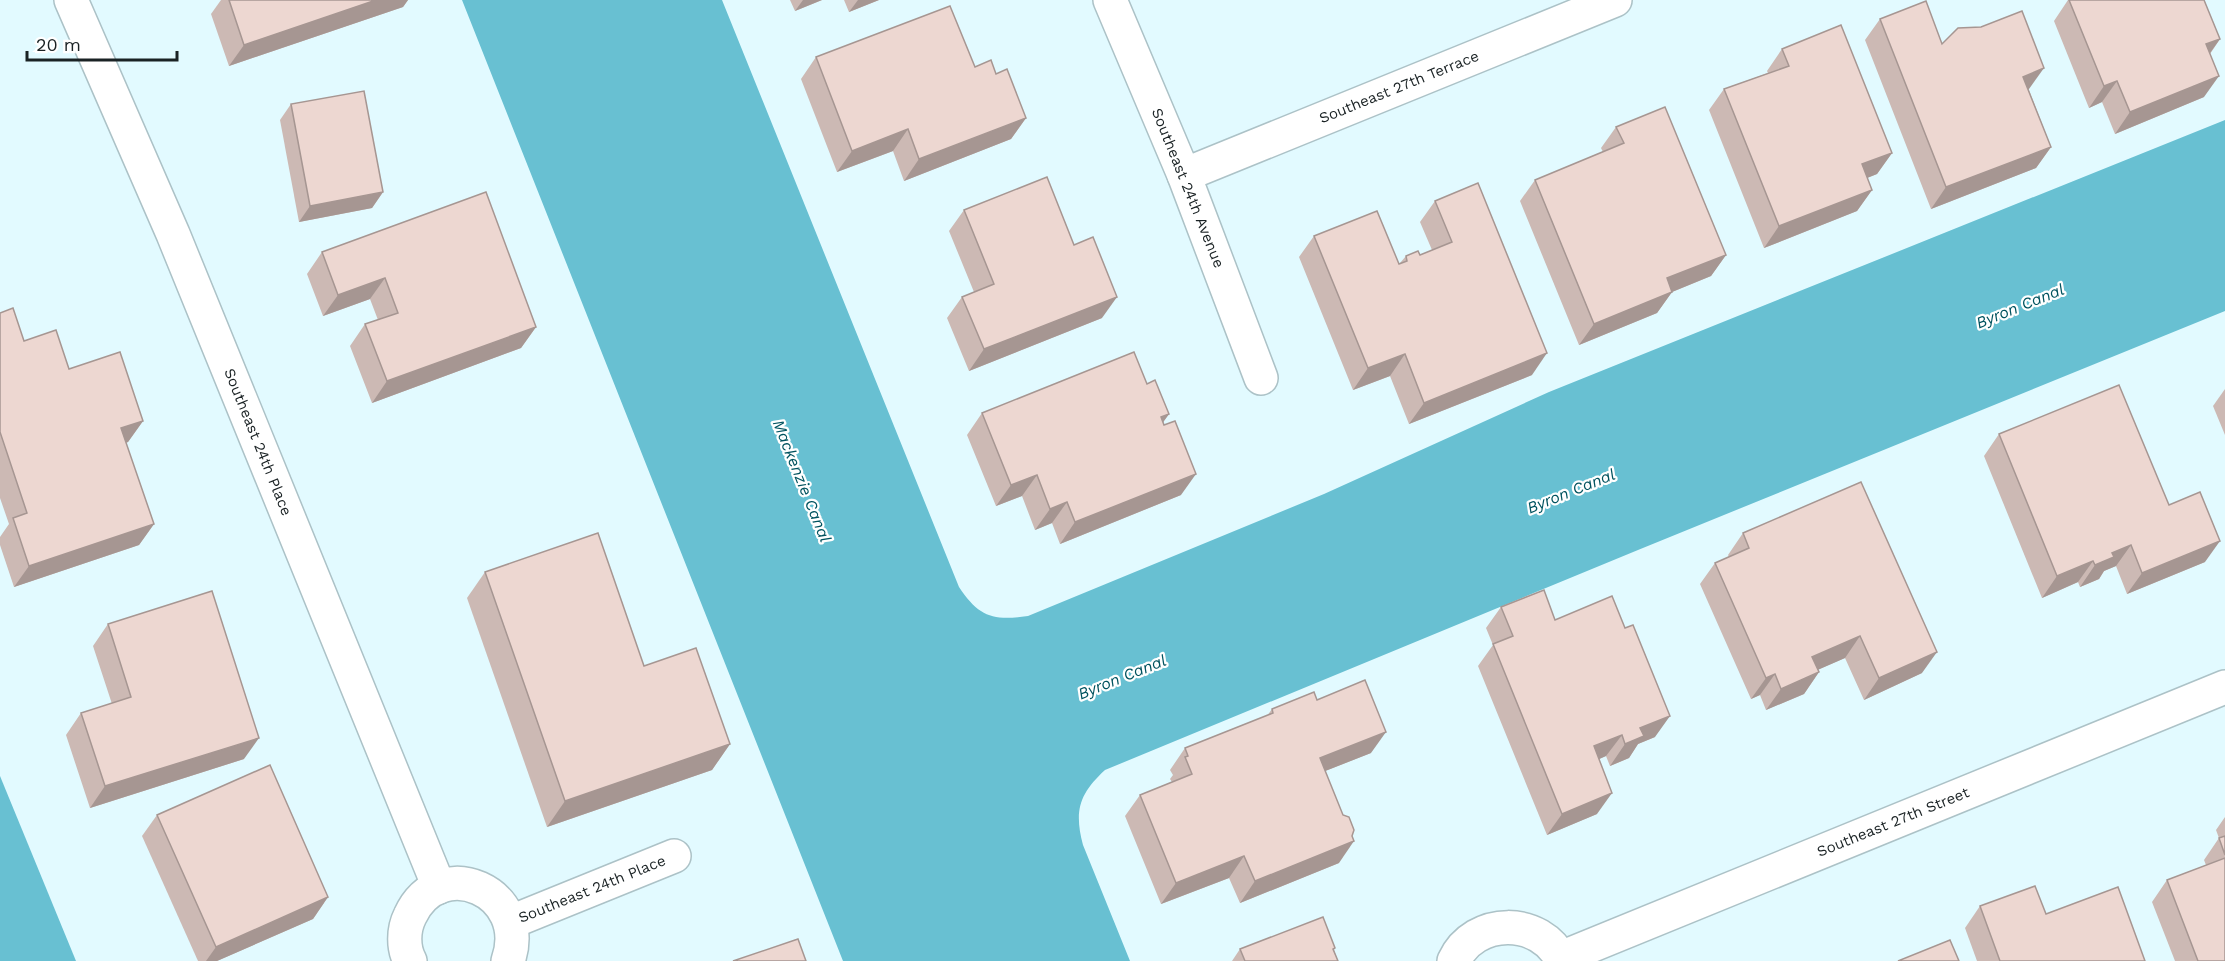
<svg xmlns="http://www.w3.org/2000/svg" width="2225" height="961" font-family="'Work Sans',sans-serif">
  <rect width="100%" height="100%" fill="#e2faff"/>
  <g fill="#68c0d2">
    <path d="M462,0h260l237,587c20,30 34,34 69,29l296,-122 225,-102 676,-272v191l-587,239 -533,220c-26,24 -31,41 -22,75l47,116h-287z"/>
    <polygon points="0,776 76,961 0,961"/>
  </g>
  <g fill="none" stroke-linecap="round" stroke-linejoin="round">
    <g stroke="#acc2c7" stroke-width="36">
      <g id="minor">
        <polyline points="71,0 173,234 439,887"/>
        <polyline points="1110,0 1184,175 1261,378"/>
        <polyline points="1184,175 1615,0"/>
        <polyline points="511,922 674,856"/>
        <polyline points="1561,958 2225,687"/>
        <path d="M410,961c-7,-13 -7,-31 0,-45 30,-65 122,-24 98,45"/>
        <path d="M1454,961c20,-44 87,-45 108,0"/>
      </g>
    </g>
    <use href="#minor" stroke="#fff" stroke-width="33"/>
  </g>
  <g fill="#ccb9b4">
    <polygon points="221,0 408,0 403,7 229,66 211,14"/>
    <polygon points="790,0 822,0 795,11"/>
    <polygon points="844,0 879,0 849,12"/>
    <polygon points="2068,0 2204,0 2220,39 2210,54 2204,97 2115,134 2102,102 2089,108 2054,21"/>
    <polygon points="1880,19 1942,44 2029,89 2029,90 2051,147 2036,168 1931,209 1865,40"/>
    <polygon points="1782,49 1892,153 1877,174 1867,178 1872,190 1857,211 1764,248 1709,110 1724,89 1768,73 1767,71"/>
    <polygon points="816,57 975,67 996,74 1026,118 1011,139 904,181 893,151 837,172 801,79"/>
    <polygon points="291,104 383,192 372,208 299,222 280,120"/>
    <polygon points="1616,127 1726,255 1711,276 1672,292 1657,313 1579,345 1520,201 1535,180 1603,152 1601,148"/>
    <polygon points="1435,201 1532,375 1409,424 1390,376 1353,390 1299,257 1314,236 1399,264 1400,263 1406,256 1420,255 1432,250 1420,222"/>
    <polygon points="964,210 1102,318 969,371 947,318 962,297 974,292 949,231"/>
    <polygon points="322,252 536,327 521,348 372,403 350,346 365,324 378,320 370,299 323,316 307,274"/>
    <polygon points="0,313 24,341 69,369 143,421 128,442 126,443 154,524 139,545 14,587 0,545 0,537 9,524 0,498"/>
    <polygon points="1147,384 1169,414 1163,422 1181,495 1060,544 1052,523 1035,530 1022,496 996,506 967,435 982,413"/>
    <polygon points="2225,389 2225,435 2213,406"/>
    <polygon points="1999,434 2169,505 2205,562 2127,594 2116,566 2104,571 2099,579 2080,587 2078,582 2042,598 1984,456"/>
    <polygon points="1743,533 1922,673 1864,700 1845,658 1817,670 1819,672 1804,694 1766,710 1760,695 1751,699 1700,584 1715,563 1729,557 1728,555"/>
    <polygon points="485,572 644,666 730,744 712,770 547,827 467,598"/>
    <polygon points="1501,607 1555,620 1655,737 1638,744 1629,758 1610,766 1606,756 1599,759 1597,814 1547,835 1478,666 1493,645 1486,628"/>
    <polygon points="108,624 244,759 90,808 66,735 81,713 112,704 93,646"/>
    <polygon points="1317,700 1371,753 1325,771 1339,863 1240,903 1229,878 1161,904 1125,816 1140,795 1172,782 1170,779 1173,775 1170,770 1185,748 1267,716 1272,709"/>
    <polygon points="157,815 328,897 313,919 217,961 198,961 142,836"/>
    <polygon points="2225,817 2225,961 2175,961 2152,902 2167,880 2206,865 2204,860 2219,838 2216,830"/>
    <polygon points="1980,906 2046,914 2145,961 1977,961 1965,928"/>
    <polygon points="1335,948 1334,950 1338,961 1232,961 1240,949"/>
  </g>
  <g fill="#a69692">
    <polygon points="376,0 408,0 403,7 229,66 244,45"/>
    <polygon points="803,0 822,0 795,11"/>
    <polygon points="858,0 879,0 849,12"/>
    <polygon points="2220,39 2205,60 2206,44"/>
    <polygon points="2044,68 2029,89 2008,98 2023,77"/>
    <polygon points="2219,76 2204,97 2115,134 2130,112"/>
    <polygon points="2117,81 2102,102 2089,108 2104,86"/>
    <polygon points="1026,118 1011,139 904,181 919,159"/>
    <polygon points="908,129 893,151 837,172 852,151"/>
    <polygon points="2051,147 2036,168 1931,209 1946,187"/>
    <polygon points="1892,153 1877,174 1847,186 1862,164"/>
    <polygon points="1872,190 1857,211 1764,248 1779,226"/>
    <polygon points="383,192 372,208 299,222 310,206"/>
    <polygon points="1726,255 1711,276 1672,292 1657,313 1579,345 1594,324 1667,278"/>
    <polygon points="385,278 370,299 323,316 338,295"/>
    <polygon points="1117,297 1102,318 969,371 984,349"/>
    <polygon points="536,327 521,348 372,403 387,381"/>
    <polygon points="1547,353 1532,375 1409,424 1424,403"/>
    <polygon points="1405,354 1390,376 1353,390 1368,368"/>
    <polygon points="1169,414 1154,435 1161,417"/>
    <polygon points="143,421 128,442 106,449 121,428"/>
    <polygon points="1196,474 1181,495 1060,544 1075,522"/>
    <polygon points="1037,475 1022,496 996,506 1011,485"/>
    <polygon points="1067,502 1052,523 1035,530 1050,509"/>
    <polygon points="154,524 139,545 14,587 29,566"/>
    <polygon points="2220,541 2205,562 2127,594 2142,573"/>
    <polygon points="2131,545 2116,566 2104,571 2099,579 2080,587 2095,565 2112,553"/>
    <polygon points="2093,561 2078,582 2042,598 2057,576"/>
    <polygon points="1860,636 1845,658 1797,679 1812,657"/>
    <polygon points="1937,652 1922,673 1864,700 1879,678"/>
    <polygon points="1819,672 1804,694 1766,710 1781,689"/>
    <polygon points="1775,674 1760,695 1751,699 1766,678"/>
    <polygon points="1670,716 1655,737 1638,744 1629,758 1610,766 1625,744 1640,728"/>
    <polygon points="1386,732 1371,753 1305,779 1320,758"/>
    <polygon points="1622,735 1606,756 1579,768 1594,746"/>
    <polygon points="259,738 244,759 90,808 105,786"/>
    <polygon points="730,744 712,770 547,827 565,801"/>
    <polygon points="1612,793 1597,814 1547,835 1562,814"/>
    <polygon points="1354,841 1339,863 1240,903 1255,881"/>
    <polygon points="1244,856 1229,878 1161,904 1176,883"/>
    <polygon points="328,897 313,919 217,961 206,961 216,947"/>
  </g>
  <g fill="#edd7d1" stroke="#a69692" stroke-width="1.5">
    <polygon points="229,0 376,0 244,45"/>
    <polygon points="2069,0 2204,0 2220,39 2206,44 2219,76 2130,112 2117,81 2104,86"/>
    <polygon points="1926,1 1942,44 1958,28 1981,27 2022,11 2044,68 2023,77 2051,147 1946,187 1880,19"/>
    <polygon points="950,6 975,67 991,60 996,74 1007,69 1026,118 919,159 908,129 852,151 816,57"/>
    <polygon points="1841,25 1892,153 1862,164 1872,190 1779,226 1724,89 1789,66 1782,49"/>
    <polygon points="364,91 383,192 310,206 291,104"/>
    <polygon points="1665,107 1726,255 1667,278 1672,292 1594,324 1535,180 1624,143 1616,127"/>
    <polygon points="1047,177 1074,245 1093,237 1117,297 984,349 962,297 994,284 964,210"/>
    <polygon points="1478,183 1547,353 1424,403 1405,354 1368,368 1314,236 1377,211 1399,264 1407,261 1406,256 1418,251 1420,255 1452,242 1435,201"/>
    <polygon points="486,192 536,327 387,381 365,324 398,313 385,278 338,295 322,252"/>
    <polygon points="13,308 24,341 56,330 69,369 120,352 143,421 121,428 154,524 29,566 13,518 27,513 0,432 0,313"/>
    <polygon points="1134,352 1147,384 1155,380 1169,414 1161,417 1164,425 1175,421 1196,474 1075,522 1067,502 1050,509 1037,475 1011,485 982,413"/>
    <polygon points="2119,385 2169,505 2200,492 2220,541 2142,573 2131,545 2112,553 2114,557 2095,565 2093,561 2057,576 1999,434"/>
    <polygon points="1861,482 1937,652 1879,678 1860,636 1812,657 1819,672 1781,689 1775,674 1766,678 1715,563 1749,548 1743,533"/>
    <polygon points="598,533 644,666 696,648 730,744 565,801 485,572"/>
    <polygon points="1544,590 1555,620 1612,596 1625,628 1633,625 1670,716 1640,728 1644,736 1625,744 1622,735 1594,746 1612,793 1562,814 1493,644 1513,636 1501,607"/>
    <polygon points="212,591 259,738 105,786 81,713 131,697 108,624"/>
    <polygon points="1365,680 1386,732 1320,758 1343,815 1349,817 1354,830 1352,836 1354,841 1255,881 1244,856 1176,883 1140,795 1192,774 1185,757 1188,756 1185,748 1273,713 1272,709 1314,692 1317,700"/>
    <polygon points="270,765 328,897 216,947 157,815"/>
    <polygon points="2225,836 2225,855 2219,838"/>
    <polygon points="2225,858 2225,961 2198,961 2167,880"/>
    <polygon points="2035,886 2046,914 2118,887 2145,961 2000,961 1980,906"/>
    <polygon points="1323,917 1335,948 1333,949 1338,961 1245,961 1240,949"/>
    <polygon points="798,939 806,961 733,961"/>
    <polygon points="1950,940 1959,961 1898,961"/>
  </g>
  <g text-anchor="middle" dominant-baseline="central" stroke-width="4.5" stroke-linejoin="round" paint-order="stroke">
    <g font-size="15" fill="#1a2224" stroke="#fff">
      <text transform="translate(1399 87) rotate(-22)">Southeast 27th Terrace</text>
      <text transform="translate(1188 188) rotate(68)">Southeast 24th Avenue</text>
      <text transform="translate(258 442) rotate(68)">Southeast 24th Place</text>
      <text transform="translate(1893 822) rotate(-22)">Southeast 27th Street</text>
      <text transform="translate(592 889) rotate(-22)">Southeast 24th Place</text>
    </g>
    <g font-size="16" font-style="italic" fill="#00535f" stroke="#fff">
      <text transform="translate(2020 306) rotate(-22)">Byron Canal</text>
      <text transform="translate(802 481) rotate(68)">Mackenzie Canal</text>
      <text transform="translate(1571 491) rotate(-22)">Byron Canal</text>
      <text transform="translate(1122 677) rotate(-22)">Byron Canal</text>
    </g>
  </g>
  <path d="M27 51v9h150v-9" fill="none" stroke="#1a2224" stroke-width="3"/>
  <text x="36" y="51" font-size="18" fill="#1a2224" stroke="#ffffff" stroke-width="4.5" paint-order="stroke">20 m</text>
</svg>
